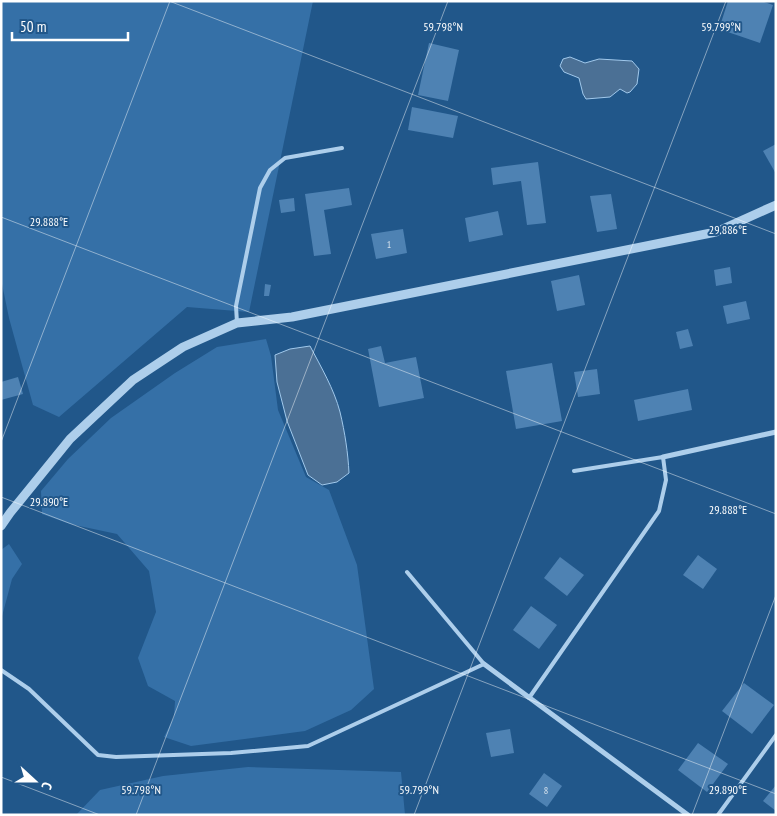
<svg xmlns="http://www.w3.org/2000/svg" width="777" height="816" font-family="'PT Sans Narrow',sans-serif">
  <rect width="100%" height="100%" fill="#21578a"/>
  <g fill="#3570a7">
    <polygon points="1,1 313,1 249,312 187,307 59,417 33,405 9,318 1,279"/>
    <polygon points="266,339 271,356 278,410 306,477 329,490 357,565 374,689 351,710 305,731 191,746 164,737 174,717 175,701 148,686 138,658 156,612 149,571 117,534 70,524 42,514 41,491 68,459 111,418 175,373 217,347"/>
    <polygon points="9,544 22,564 12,579 1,620 1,550"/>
    <polygon points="248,767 401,772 405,815 76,815 100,790 163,776"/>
  </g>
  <g fill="#4b7095" stroke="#a1c9ec">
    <polygon points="570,57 585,63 599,59 632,61 639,69 637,84 630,92 627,93 620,89 610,97 586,99 583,94 579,78 564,72 560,66 563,59"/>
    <path d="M310,346c11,21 24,43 30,66 5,21 8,41 9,61l-12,9 -15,3 -14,-10 -21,-54 -10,-39 -2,-27 15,-6z"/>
  </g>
  <g fill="#4e82b3">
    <polygon points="728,1 761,1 773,5 760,43 719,29"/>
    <polygon points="429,43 459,50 448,101 418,95"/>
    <polygon points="412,107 458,116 453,138 408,130"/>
    <polygon points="776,144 776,174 763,151"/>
    <polygon points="538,162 546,223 527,225 521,181 493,185 491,168"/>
    <polygon points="349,188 352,205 324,210 331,254 314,256 305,194"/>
    <polygon points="611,194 617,229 597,232 590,196"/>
    <polygon points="294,198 295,211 281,213 279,200"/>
    <polygon points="498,211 503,235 469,242 465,218"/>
    <polygon points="403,229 407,253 376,259 371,234"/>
    <polygon points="730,267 732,283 716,286 714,270"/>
    <polygon points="579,275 585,305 557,311 551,281"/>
    <polygon points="265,284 271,285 269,296 264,296"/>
    <polygon points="746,301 750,319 727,324 723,306"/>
    <polygon points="688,329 693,346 680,349 676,332"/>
    <polygon points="381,346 385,363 416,357 424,398 379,407 368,349"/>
    <polygon points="552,363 562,421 516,429 506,371"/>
    <polygon points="597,369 600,394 578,397 574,372"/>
    <polygon points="18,377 23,394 1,400 1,382"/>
    <polygon points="688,389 692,410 638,421 634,400"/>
    <polygon points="698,555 717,569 703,589 683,575"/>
    <polygon points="560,557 584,575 567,596 544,578"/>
    <polygon points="531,606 557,625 539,649 513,630"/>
    <polygon points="744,683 774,705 752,734 722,711"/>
    <polygon points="510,729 514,753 491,757 486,733"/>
    <polygon points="698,743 728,764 707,792 678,770"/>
    <polygon points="544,773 562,786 547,807 529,794"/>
    <polygon points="776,785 776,811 763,801"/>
  </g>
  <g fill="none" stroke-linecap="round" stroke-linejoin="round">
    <g stroke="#adceeb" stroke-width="4">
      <polyline points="237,323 236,306 260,188 270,170 285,158 342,148"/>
      <polyline points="1,670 29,689 98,755 116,757 231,753 308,746 484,664 407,572"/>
      <polyline points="529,698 659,511 666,480 663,457 574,471"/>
      <polyline points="718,815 776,735"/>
    </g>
    <g stroke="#adceeb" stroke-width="5">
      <polyline points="663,457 776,432"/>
      <polyline points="484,664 688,815"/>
    </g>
    <polyline stroke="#adceeb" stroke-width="9" points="1,526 10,513 70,439 133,380 183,347 237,323 292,317 716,232 776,205"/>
  </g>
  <path fill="none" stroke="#fff" stroke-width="1" stroke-opacity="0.45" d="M169,1l607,233M1,217l775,297M1,442l169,-441M1,497l775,297M1,777l99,38M136,815l312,-814M414,815l312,-814M692,815l84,-220"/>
  <g text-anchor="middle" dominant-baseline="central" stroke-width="4" stroke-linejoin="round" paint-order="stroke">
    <g font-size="10" fill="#d3e0ec">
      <text x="389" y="244">1</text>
      <text x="546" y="790">8</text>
    </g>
  </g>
  <g font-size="12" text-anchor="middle" fill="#fff" stroke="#21578a" stroke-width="4" stroke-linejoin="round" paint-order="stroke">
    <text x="443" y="31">59.798°N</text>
    <text x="721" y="31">59.799°N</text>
    <text x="49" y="226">29.888°E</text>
    <text x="728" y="234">29.886°E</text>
    <text x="49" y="506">29.890°E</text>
    <text x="728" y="514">29.888°E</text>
    <text x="728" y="794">29.890°E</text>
    <text x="141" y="794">59.798°N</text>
    <text x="419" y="794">59.799°N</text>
  </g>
  <rect width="777" height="816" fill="none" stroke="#ffffff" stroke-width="5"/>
  <g transform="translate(35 781) rotate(111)" stroke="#21578a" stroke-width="4" paint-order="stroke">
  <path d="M0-4L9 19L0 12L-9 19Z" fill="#ffffff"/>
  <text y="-8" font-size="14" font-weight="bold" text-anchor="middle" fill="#ffffff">С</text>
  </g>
  <path d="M12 32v8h116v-8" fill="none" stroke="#ffffff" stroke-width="2.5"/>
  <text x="20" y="32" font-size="15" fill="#ffffff" stroke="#21578a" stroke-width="4" paint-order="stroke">50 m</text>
</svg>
